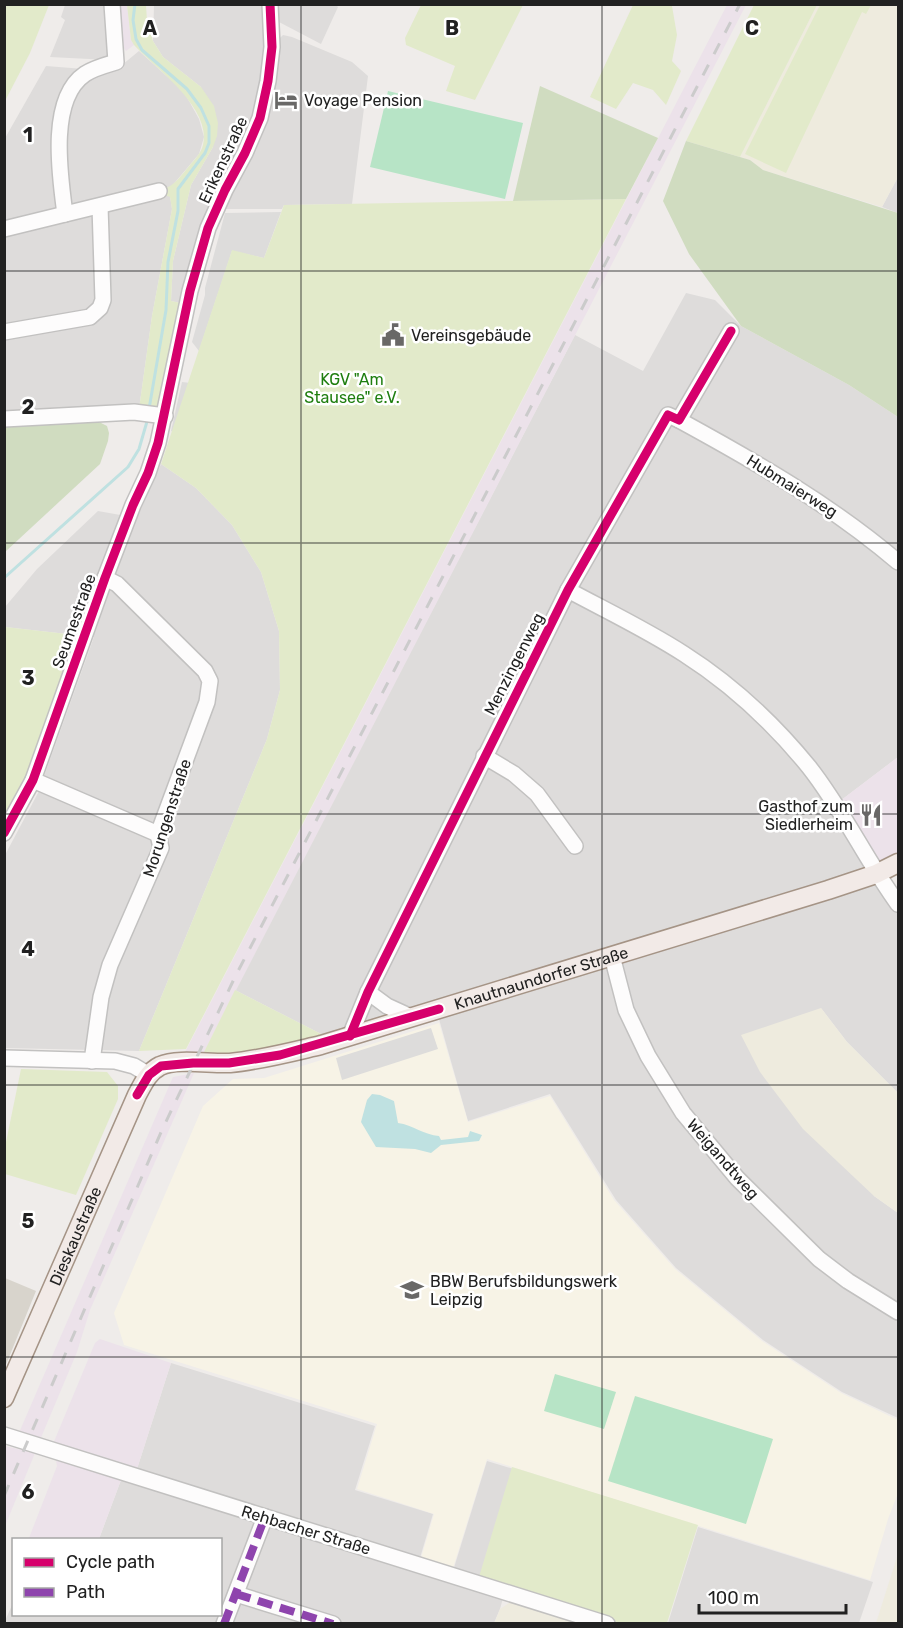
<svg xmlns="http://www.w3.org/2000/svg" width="903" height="1628" font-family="Rubik,sans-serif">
  <rect width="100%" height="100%" fill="#efecea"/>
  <g fill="#dedcdb">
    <polygon points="335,4 338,7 321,44 279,22 276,5"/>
    <polygon points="65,5 107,5 109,60 50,57 65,20 61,17"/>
    <polygon points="154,5 264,5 267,47 263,86 250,123 211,202 181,303 171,301 173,261 191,185 213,147 201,87 163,57 153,41"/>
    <polygon points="283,35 292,37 352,62 368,76 352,204 284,205 282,209 222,209 279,39"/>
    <polygon points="139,51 184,92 199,119 204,137 199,154 171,187 69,210 63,172 70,103 85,81 122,65"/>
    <polygon points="46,66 84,69 70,83 57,210 5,223 4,140"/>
    <polygon points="898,177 898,213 882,207"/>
    <polygon points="165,195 170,196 172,209 152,316 139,409 5,416 4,337 106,306 107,209"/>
    <polygon points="90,213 94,215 99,297 92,310 5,328 4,233"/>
    <polygon points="686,293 715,300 741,326 849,385 898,417 898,757 840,801 898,907 898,1093 847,1042 821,1008 874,1196 898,1213 898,1418 842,1392 763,1340 676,1268 616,1200 550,1094 468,1121 435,1005 329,1038 235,990 575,335 643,371"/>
    <polygon points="161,464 196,488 232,525 261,572 279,631 280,690 267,739 139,1051 5,1048 5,855 38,793 94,637 5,627 5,607 37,569 98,511 137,518"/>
    <polygon points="171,1363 375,1426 355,1490 433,1514 420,1558 137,1469"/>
    <polygon points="487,1461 637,1506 602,1618 453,1571"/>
    <polygon points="121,1480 503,1598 500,1609 494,1623 4,1623 13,1603 14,1614 220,1614 220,1540 99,1539"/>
    <polygon points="698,1527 873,1582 859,1623 668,1623"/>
  </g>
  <g fill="#ece2ea">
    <polygon points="117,5 127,5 131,40 134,45 126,51 120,42"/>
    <polygon points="727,5 746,5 201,1058 182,1058"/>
    <polygon points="898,757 898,854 878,865 840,801"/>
    <polygon points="194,1073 90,1310 77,1352 40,1440 18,1435 173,1077"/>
    <polygon points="100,1339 171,1363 137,1469 121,1480 99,1539 33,1540 29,1538 57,1466 53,1444 95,1343"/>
    <polygon points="5,1446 35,1453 5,1526 4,1447"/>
  </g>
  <polygon fill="#f7f3e6" points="439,1023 468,1122 550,1096 614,1200 675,1269 762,1341 841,1393 898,1420 898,1493 888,1519 870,1580 487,1459 453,1568 421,1558 434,1514 357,1489 377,1424 124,1345 114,1313 203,1106 233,1079 264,1078"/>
  <g fill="#dddcdb">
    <polygon points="281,212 264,258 232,251 199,351 192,342 205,295 205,288 225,213"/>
    <polygon points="182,382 199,384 182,436 171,431"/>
    <polygon points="431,1028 438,1049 342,1080 336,1058"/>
  </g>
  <polygon fill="#d8d4cc" points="5,1278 36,1291 5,1367"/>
  <g fill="#eeebde">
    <polygon points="817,5 898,5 898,177 882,207 763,170 750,160 740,157"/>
    <polygon points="821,1008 847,1042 898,1093 898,1213 874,1196 803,1129 760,1072 741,1035"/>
    <polygon points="898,1554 898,1623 876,1623"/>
    <polygon points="509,1603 515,1603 585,1624 494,1624 500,1609"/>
  </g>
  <g fill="#e2eaca">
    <polygon points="5,4 49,5 30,53 5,101"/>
    <polygon points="669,4 672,6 677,35 672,61 681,71 666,105 653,90 633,83 616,109 590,97 633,5"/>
    <path d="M127,5h19l1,16 6,20 10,16 38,30 13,19 4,17 -1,13 -4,11 -22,38 -18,76 -2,40 10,2 -18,102 -10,6 -14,-2 13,-93 20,-107 -2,-12 -5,-2 -2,-6c12,-3 19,-15 27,-24 5,-6 11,-12 13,-20 9,-37 -47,-76 -69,-100l-3,-5z"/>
    <polygon points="421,5 523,5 475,100 446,91 455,66 406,45 405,38"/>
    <polygon points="754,5 817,5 740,157 686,141"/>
    <polygon points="820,5 871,5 866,14 862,12 786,173 745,154"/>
    <polygon points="626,199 186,1049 139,1051 267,739 280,690 279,631 261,572 232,525 196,488 161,464 232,250 264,258 284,205"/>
    <polygon points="5,627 76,635 26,777 5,818"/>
    <polygon points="235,990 329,1038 293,1048 201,1058"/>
    <polygon points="21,1069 107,1072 118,1086 118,1099 76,1195 5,1174 5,1147"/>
    <polygon points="512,1467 698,1525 667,1623 620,1623 479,1577"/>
  </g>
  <g fill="#d0dcc0">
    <polygon points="540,86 658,138 626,199 513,201"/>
    <polygon points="686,141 750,160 763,170 898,213 898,417 849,385 741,326 689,254 663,201"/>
    <polygon points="93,419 107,426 109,433 108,441 100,464 5,552 5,423"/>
  </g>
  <g fill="#b7e4c6">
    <polygon points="388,91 523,123 505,199 370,167"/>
    <polygon points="555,1374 616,1392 604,1429 544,1411"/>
    <polygon points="635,1396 773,1439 746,1524 608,1481"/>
  </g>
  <path fill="#bfe1e1" d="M372,1094l8,1 14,6 4,22c15,2 26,12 41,13l2,4 27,-3 2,-6 12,4 -3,6 -38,4 -10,8 -16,-4 -39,-2 -15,-25 6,-22z"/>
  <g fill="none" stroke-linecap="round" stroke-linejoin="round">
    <g stroke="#bfe1e1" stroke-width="3">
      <polyline points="135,4 133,20 136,39 142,50 187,89 201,108 209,126 209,143 205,153 178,189 178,211 168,262 166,310 149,409"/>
      <polyline points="4,578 128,467 139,449 148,418"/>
    </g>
    <g stroke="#c2c1c0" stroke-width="18">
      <g id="minor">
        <path d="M65,214c-5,-38 -17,-115 20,-140 9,-6 21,-9 31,-12l-4,-58"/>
        <polyline points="4,229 159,191"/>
        <polyline points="4,332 90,317 100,308 103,300 100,206"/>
        <polyline points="4,419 134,412 165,416"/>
        <path d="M679,420c77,42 152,85 219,142"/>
        <path d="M568,590c39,21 79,40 116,64 47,30 90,70 125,113 34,43 57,93 89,137"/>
        <polyline points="484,756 514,774 537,794 575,846"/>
        <polyline points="33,780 158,834"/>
        <polyline points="4,833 33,780 105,578 133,505 148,473 158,443 190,291 208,228 225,190 245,153 260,118 268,81 272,47 270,4"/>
        <polyline points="612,956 626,1010 648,1056 683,1113 737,1178 819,1259 848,1281 898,1312"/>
        <polyline points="368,992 387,1006 411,1017"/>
        <polyline points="350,1036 368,992 568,590 668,415 679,420 731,331"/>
        <polyline points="4,1058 115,1061 134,1066 149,1075"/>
        <polyline points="92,1061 101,997 110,965 161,848 158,834 207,702 210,681 205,671 117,584 105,578"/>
        <polyline points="4,1435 607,1624"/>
        <polyline points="236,1594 333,1624"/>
        <polyline points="224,1624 265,1517"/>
      </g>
    </g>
    <g stroke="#a59486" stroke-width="21">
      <g id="major">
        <path id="s1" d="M4,1398l133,-303c6,-11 11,-23 23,-29 18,-8 49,-2 70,-3 31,-3 61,-11 91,-18l507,-155 48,-16 22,-11"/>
      </g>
    </g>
    <use href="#minor" stroke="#fdfcfc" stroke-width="15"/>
    <use href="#major" stroke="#f2eae7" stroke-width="18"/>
    <polyline stroke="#cbcbcb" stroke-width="3" stroke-dasharray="12 12" stroke-linecap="butt" points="4,1496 162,1130 235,977 740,4"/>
    <g stroke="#8e44ad" stroke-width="8" stroke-dasharray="15 8" stroke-linecap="butt">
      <polyline points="236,1594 333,1624"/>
      <polyline points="224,1624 265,1517"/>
    </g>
    <g stroke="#fff" stroke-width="13">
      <g id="cycleway">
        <polyline points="4,833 33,780 105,578 133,505 148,473 158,443 190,291 208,228 225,190 245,153 260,118 268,81 272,47 270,4"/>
        <polyline points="350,1036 368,992 568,590 668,415 679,420 731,331"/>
        <polyline points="137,1095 149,1075 161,1066 193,1063 229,1063 280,1055 439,1009"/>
      </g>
    </g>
    <use href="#cycleway" stroke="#d6006c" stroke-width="9"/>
  </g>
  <path fill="none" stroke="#212121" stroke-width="1.5" stroke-opacity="0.55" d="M301,4v1620M602,4v1620M4,271h894M4,543h894M4,814h894M4,1085h894M4,1357h894"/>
  <defs>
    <g id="hotel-bare" transform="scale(1.8)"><path d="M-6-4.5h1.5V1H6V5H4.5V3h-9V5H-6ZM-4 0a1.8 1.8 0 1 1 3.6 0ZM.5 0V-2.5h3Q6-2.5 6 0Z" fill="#696867" stroke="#fff" stroke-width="2.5" paint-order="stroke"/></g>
    <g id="civic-bare" transform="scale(1.8)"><path d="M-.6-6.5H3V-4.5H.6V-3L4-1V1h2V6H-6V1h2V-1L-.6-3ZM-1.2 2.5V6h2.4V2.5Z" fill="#696867" stroke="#fff" stroke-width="2.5" paint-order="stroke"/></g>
    <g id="restaurant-bare" transform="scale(1.8)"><path d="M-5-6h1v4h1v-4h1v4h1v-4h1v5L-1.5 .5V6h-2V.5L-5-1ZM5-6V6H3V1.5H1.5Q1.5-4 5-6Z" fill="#696867" stroke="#fff" stroke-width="2.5" paint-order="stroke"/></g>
    <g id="school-bare" transform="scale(1.8)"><path d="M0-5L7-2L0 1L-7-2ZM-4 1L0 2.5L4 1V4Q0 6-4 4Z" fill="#696867" stroke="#fff" stroke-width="2.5" paint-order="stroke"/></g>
  </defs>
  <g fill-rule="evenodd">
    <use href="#hotel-bare" x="286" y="100"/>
    <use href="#civic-bare" x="393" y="335"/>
    <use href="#restaurant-bare" x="871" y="815"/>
    <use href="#school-bare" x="412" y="1290"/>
  </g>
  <g text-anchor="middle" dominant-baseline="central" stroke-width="5" stroke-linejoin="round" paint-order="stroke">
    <g font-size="16" fill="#212121" stroke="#fff" text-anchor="start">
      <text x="304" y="100">Voyage Pension</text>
      <text x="411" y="335">Vereinsgebäude</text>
      <text x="853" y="806" text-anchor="end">Gasthof zum<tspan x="853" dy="18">Siedlerheim</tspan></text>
      <text x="430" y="1281">BBW Berufsbildungswerk<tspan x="430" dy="18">Leipzig</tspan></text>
    </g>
    <g font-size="16" fill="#212121" stroke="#fff">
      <text transform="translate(223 160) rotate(-65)">Erikenstraße</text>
      <text transform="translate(792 486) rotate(32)">Hubmaierweg</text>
      <text transform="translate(74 621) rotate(-70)">Seumestraße</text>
      <text transform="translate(514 664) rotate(-63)">Menzingenweg</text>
      <text transform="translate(167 818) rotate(-72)">Morungenstraße</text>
      <text stroke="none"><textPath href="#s1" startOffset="762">Knautnaundorfer Straße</textPath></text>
      <text transform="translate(723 1159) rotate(49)">Weigandtweg</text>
      <text stroke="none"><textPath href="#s1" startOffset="177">Dieskaustraße</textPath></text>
      <text transform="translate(306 1530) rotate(17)">Rehbacher Straße</text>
    </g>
    <g font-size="16" fill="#1f7e10" stroke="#fff">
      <text x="352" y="379">KGV "Am<tspan x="352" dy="18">Stausee" e.V.</tspan></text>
    </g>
  </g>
  <g font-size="20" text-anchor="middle" font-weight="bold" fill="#212121" stroke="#fff" stroke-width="5" stroke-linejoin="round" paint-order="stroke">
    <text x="150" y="35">A</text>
    <text x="452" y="35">B</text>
    <text x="752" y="35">C</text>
    <text x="28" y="142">1</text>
    <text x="28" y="414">2</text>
    <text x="28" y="685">3</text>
    <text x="28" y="956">4</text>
    <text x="28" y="1228">5</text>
    <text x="28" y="1499">6</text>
  </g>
  <rect width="903" height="1628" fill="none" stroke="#212121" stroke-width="12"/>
  <rect x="12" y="1538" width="210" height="78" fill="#ffffff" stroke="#a6a6a6" stroke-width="1.5"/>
  <rect x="24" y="1558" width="30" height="9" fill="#d6006c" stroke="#a6a6a6" stroke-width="1.5"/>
  <text x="66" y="1568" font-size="18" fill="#212121">Cycle path</text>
  <rect x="24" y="1588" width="30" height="9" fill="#8e44ad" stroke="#a6a6a6" stroke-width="1.5"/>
  <text x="66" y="1598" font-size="18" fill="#212121">Path</text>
  <path d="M699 1604v9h147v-9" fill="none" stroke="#212121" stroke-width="3"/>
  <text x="708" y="1604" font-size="18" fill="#212121" stroke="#ffffff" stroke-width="4.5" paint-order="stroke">100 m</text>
</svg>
